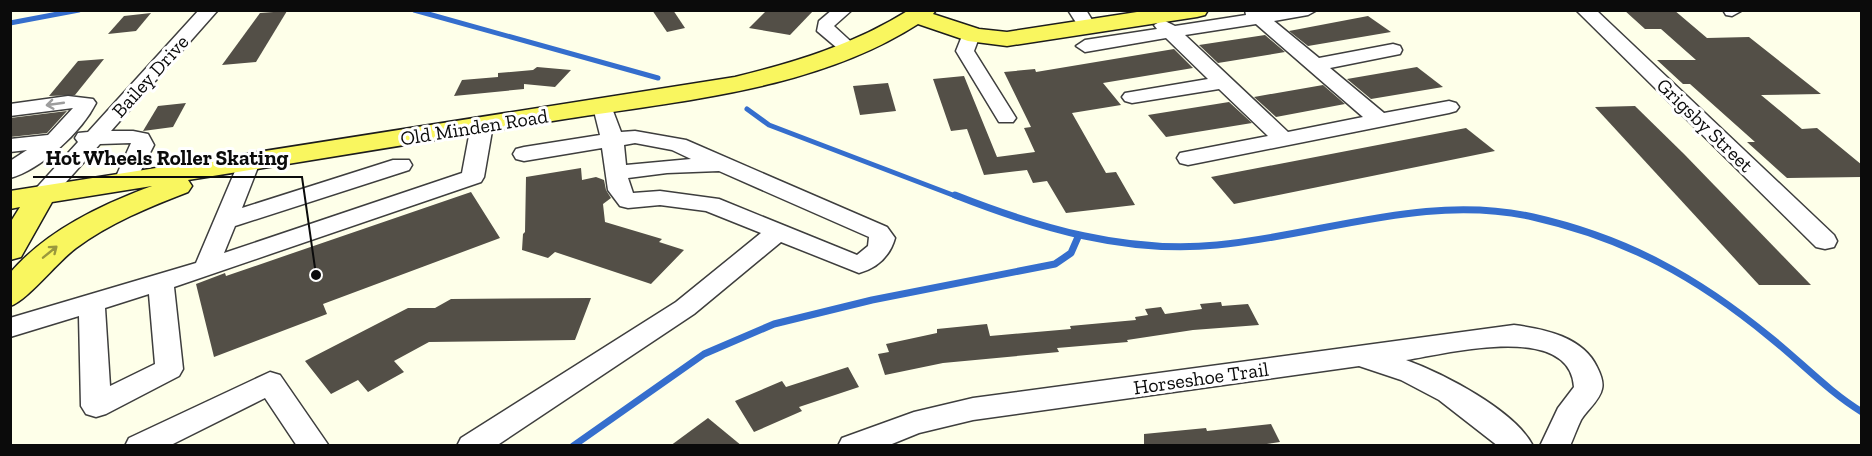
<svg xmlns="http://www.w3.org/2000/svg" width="1872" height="456" font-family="'Zilla Slab',serif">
  <rect width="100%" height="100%" fill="#feffe9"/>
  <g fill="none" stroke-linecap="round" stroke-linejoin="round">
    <g stroke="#356ecd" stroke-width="5">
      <polyline points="414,10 658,78"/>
      <polyline points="10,23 79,10"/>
      <polyline points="747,109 769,125 958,197"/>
    </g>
    <g stroke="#356ecd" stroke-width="7">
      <path d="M955,195c84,33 171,59 262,50 106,-10 209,-52 316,-28 93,21 164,60 238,121 30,24 58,54 91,74"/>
      <polyline points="573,446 704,354 774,324 872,300 1055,264 1071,253 1078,237"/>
    </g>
  </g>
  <g fill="#534f47">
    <polygon points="652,10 673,10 685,28 667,32"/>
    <polygon points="767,10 814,10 790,35 749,28"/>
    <polygon points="1624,10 1674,10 1707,38 1749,37 1821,94 1761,95 1802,129 1817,128 1862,165 1862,177 1787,178 1747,142 1755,142 1690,84 1683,84 1657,60 1696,60 1661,29 1645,29"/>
    <polygon points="287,11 256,62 222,65 260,13"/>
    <polygon points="151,13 136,31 108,34 124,16"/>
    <polygon points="1368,16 1391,32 1308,46 1289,31"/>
    <polygon points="1265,35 1285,52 1218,63 1199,45"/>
    <polygon points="1174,49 1193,68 1103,83 1121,105 1072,113 1106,173 1116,172 1135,205 1066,213 1047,181 1033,183 1027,170 984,175 967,129 951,131 933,79 964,76 997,157 1035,152 1024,128 1031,127 1004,72 1035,69 1036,72"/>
    <polygon points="104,59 75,95 49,96 78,61"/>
    <polygon points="537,67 571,70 555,87 524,84 524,89 454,96 462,80 498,77 498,73 533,70"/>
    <polygon points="1417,67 1443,87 1371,99 1347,79"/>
    <polygon points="888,83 896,111 860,115 853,86"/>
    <polygon points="1323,85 1345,104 1276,117 1254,97"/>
    <polygon points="1229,102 1252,123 1166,137 1148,115"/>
    <polygon points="186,103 173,127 143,131 158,106"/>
    <polygon points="1635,106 1684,154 1811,285 1759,285 1595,107"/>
    <polygon points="67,111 47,133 10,137 10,118"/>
    <polygon points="1466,128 1495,151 1234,204 1211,177"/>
    <polygon points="581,168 582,180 596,177 604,180 606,190 611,198 603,204 605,222 662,239 659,242 684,250 651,284 555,252 548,258 522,250 523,234 525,232 526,177"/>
    <polygon points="471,192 500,238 323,304 327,314 214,357 196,284 225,273 226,276"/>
    <polygon points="591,298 575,340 429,342 394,361 404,372 368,392 358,380 331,394 305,361 408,308 435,308 451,299"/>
    <polygon points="1221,302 1222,306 1248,304 1259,325 1193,330 1127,340 1128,342 1057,348 1059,352 943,363 885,375 878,354 889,352 886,344 937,333 937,329 987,324 990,336 1071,329 1070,326 1136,320 1135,317 1148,315 1145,309 1161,307 1165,314 1202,309 1200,304"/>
    <polygon points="848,367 859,387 799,407 802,411 754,432 735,401 782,381 786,387"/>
    <polygon points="708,418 742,446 670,446"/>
    <polygon points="1271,424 1280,442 1253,446 1144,446 1144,434 1206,428 1207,431"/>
  </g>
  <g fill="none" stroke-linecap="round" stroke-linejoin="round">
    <g stroke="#3e3e3e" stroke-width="3">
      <g id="minor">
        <polygon points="199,10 218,10 111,131 133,131 148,134 154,145 133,186 117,186 114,181 131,143 100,144 50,200 34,200 30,195 78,142 75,138 78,133 88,132"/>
        <polygon points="832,10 852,10 834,26 859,49 857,53 843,53 817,31 819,21"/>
        <polygon points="1068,10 1086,10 1097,28 1094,32 1082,32"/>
        <path d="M1245,10h72l-9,5 -34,6 45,37 74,-14 7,2 2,4 -2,4 -70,14 54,45 65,-12 7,2 3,4 -3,4 -7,2 -261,52 -8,-2 -3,-5 3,-5 88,-17 -49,-47 -87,14 -7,-2 -3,-4 3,-4 83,-14 -42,-41 -81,14 -9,-6 9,-6 72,-11 -3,-4 9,-5 12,6 71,-11zM1256,24l107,93 -75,15 -103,-97z"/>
        <polygon points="1576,10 1596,10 1834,235 1837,241 1834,247 1825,249 1816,247"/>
        <polygon points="1723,10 1741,10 1741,11 1732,16 1726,15"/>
        <polygon points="971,29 980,35 974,51 1016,118 1013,122 999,122 956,51 964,31"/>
        <path d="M68,96l25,3 3,4c-14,28 -55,67 -86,75v-17l17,-11 -17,2v-13l38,-4 25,-27 -63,8v-12z"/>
        <path d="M603,101l7,2 11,29 14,-1 51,9 201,87 8,11c-5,18 -18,30 -36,35l-78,-31 -87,72 -198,132h-39l4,-8 215,-136 85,-69 -55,-22 -46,-6 -32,3 -8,-2 -12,-16 -6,-42 -78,13 -8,-2 -3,-5 3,-5 8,-2 76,-12 -7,-28 3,-4zM635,143l37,7 19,9 -65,6 -2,-20zM719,171l150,66 -1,9 -11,9 -138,-56 -59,-8 -27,2 -5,-15 39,-5z"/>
        <path d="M482,119l7,2 4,4 -9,52 -3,5 -307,105 9,82 -4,7 -73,38 -10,3 -10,-3 -5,-8 -2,-90 -69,21v-19l186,-55 45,-106h16l3,5 -18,46 151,-48h16l3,5 -3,5 -174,56 -11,27 238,-80 9,-48 4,-4zM149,294l6,70 -45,22 -5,-78z"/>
        <path d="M1514,325c31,4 69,12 83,42 3,6 7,15 5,22 -2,11 -15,21 -21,31 -4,8 -7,17 -11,26h-30l18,-38 16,-21c-4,-66 -128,-33 -168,-27 36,13 109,50 127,86h-35l-59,-46 -38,-20 -42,-14 -386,54 -54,13 -32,13h-49l4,-8 72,-26 59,-14z"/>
        <polygon points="270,372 280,375 329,446 297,446 265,398 169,446 125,446 129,438"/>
      </g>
    </g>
    <g stroke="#1c1c1c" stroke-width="3">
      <path id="major" d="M909,10h27l-3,4 46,15 28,3 143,-22h58l-3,5 -8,2 -190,29 -39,-5 -50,-17c-103,66 -234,76 -353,95 -125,20 -251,41 -377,61l4,6 -4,6c-39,15 -78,31 -112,56 -19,14 -49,53 -66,58v-33c37,-43 91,-68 142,-87l-100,16 -31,55 -11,3v-37l10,-16 -10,2v-18l725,-114c61,-15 120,-33 174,-67z"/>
    </g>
    <use href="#minor" fill="#fff" fill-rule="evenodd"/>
    <use href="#major" fill="#f9f65f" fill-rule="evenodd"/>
  </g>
  <defs><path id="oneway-shaft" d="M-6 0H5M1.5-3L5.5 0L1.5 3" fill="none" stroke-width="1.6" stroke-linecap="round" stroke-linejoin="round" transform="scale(1.5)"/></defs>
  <use stroke="#9d9d9d" href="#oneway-shaft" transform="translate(55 104) rotate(172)"/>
  <use stroke="#9a983d" href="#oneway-shaft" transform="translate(50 252) rotate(-39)"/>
  <g text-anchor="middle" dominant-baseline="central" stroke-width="6" stroke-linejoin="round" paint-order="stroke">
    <g font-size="20" fill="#0b0b0b" stroke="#fff">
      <text transform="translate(150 76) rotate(-48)">Bailey Drive</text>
      <text transform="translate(1705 125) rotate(44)">Grigsby Street</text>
      <text transform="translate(474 127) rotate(-9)">Old Minden Road</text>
      <text transform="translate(1201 378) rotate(-8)">Horseshoe Trail</text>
    </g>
  </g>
  <path fill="none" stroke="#0b0b0b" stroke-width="2" d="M316 275L302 177H33"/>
  <circle fill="#0b0b0b" stroke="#fff" stroke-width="2" cx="316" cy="275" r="6"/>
  <g font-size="21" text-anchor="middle" font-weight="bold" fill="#0b0b0b" stroke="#fff" stroke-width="6" stroke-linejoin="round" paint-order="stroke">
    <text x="167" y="165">Hot Wheels Roller Skating</text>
  </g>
  <rect width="1872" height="456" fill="none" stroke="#0b0b0b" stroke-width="24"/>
</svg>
